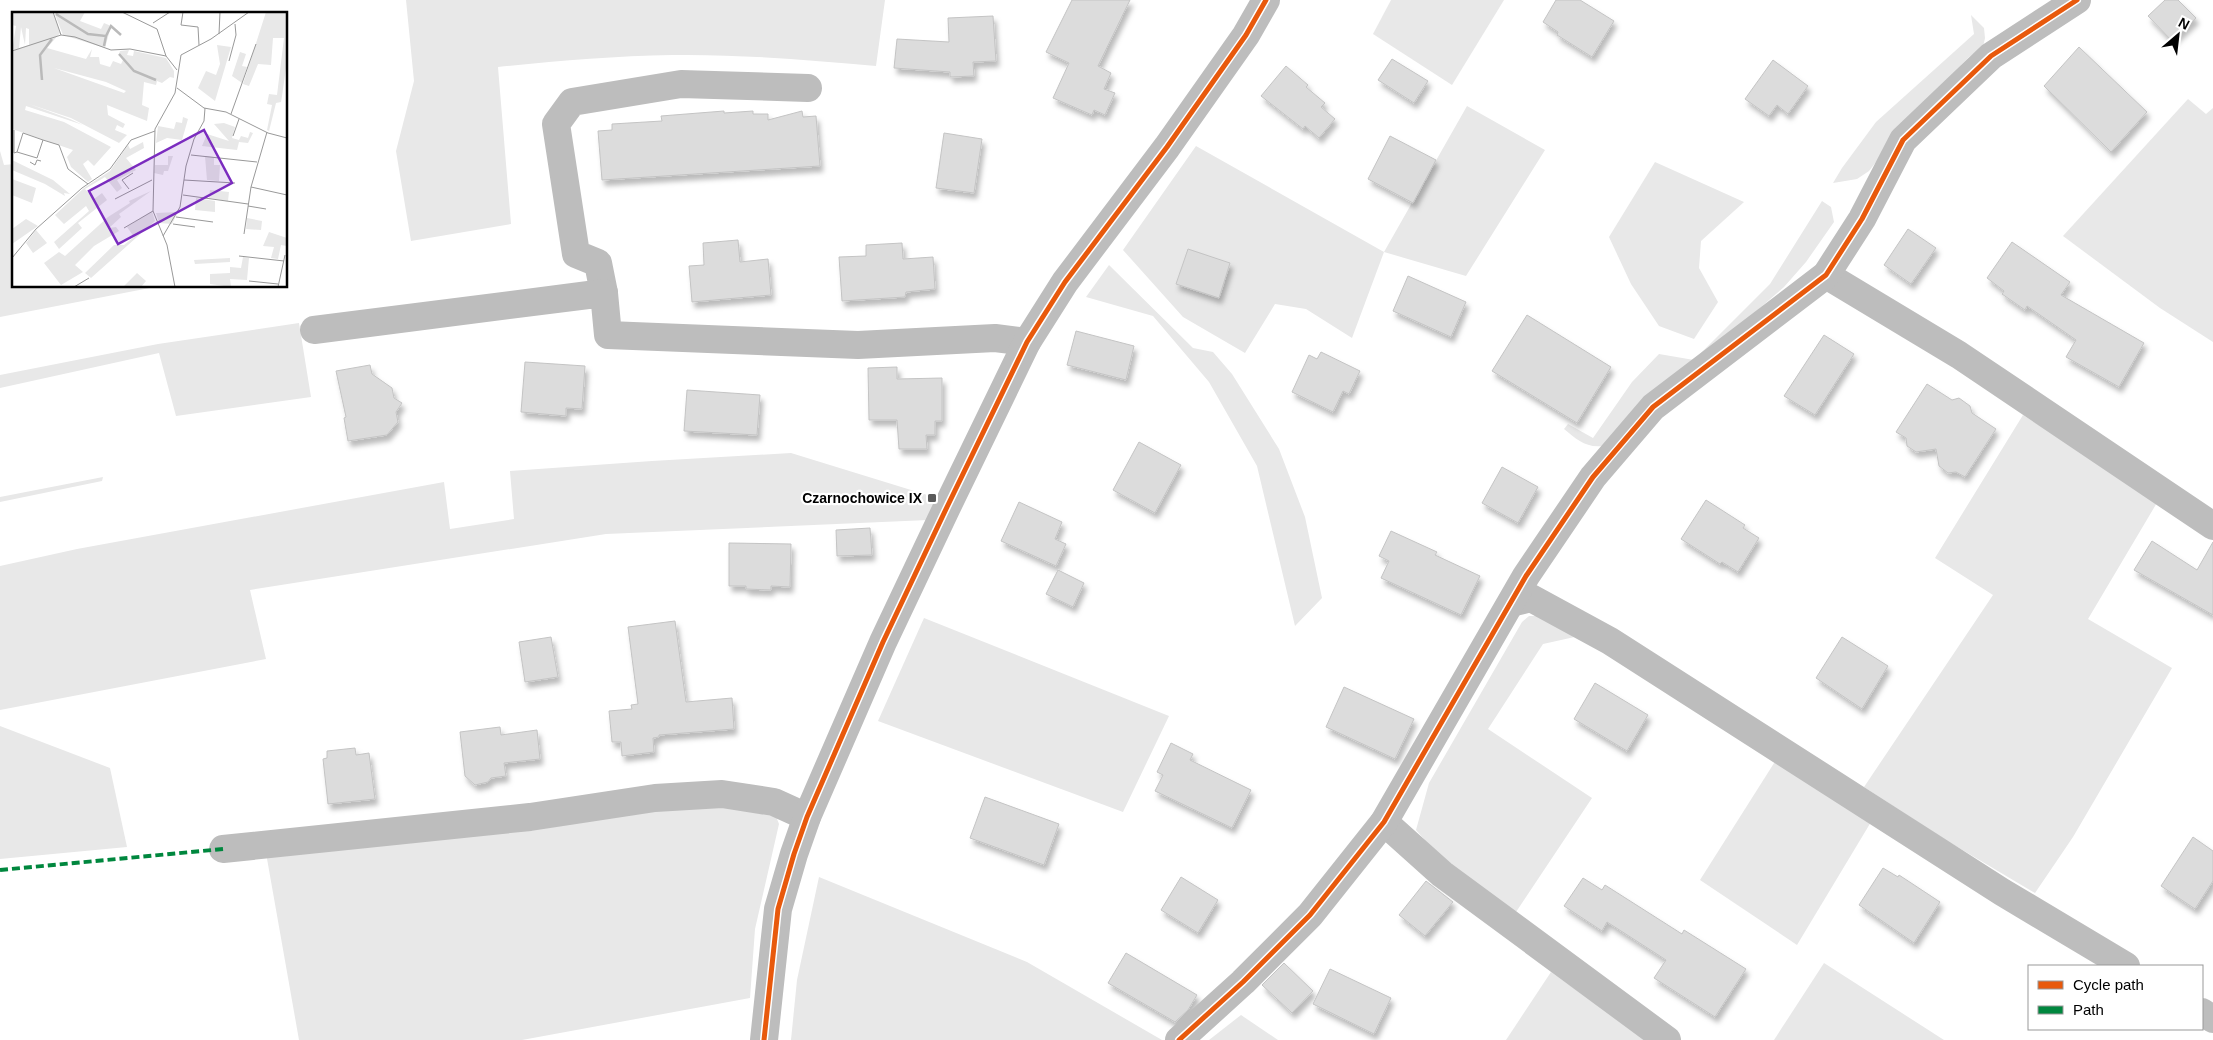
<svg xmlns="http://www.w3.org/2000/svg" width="2213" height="1040" font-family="Arial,sans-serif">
  <defs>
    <filter id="shadow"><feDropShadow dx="3" dy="5.5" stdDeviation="2.5" flood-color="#0004"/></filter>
  </defs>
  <rect width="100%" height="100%" fill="#fff"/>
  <g fill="#e8e8e8">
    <path d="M406,0h479l-9,66c-68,-6 -136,-12 -204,-11 -58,1 -116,6 -174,12l13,157 -100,17 -15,-90 18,-70z"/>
    <polygon points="1391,0 1504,0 1452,85 1373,34"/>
    <polygon points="1971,15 1984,28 1985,38 1983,47 1969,57 1908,121 1869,171 1857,179 1833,183 1842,168 1876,122 1974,34"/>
    <polygon points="2188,99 2206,114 2213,108 2213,342 2160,308 2063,236"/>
    <polygon points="1467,106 1545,150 1466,276 1384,252 1352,338 1306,309 1275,304 1245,353 1183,317 1123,250 1196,146 1384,252"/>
    <polygon points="0,151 4,165 14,164 14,286 160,286 0,317"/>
    <polygon points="1655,162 1744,202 1701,241 1699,268 1718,302 1694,339 1659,326 1631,284 1609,237"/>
    <path d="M1822,201l9,6 3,15 -28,40 -22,25 -182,159c-16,2 -26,-7 -38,-17l4,-5 25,14 39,-56 27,-28 35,6 76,-76z"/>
    <polygon points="1109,265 1193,348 1213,352 1232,374 1279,449 1305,517 1322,598 1295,626 1257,466 1209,382 1153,316 1086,297"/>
    <polygon points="299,323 311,397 176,416 159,353 0,388 0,375 158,344"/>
    <polygon points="2023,415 2158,501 2088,619 2172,668 2073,837 2035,893 1944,839 1864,787 1993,595 1935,558"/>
    <polygon points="791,453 937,498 928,520 606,534 250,590 266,659 0,710 0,566 77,549 444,482 450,529 514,519 510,471 652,461"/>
    <polygon points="103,477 102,481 0,502 0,497"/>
    <polygon points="1529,616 1541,616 1579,636 1543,644 1488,729 1592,798 1516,912 1440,857 1416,830 1429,783 1522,622"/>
    <polygon points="924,618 1169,716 1123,812 878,721"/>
    <polygon points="0,726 110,768 127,847 0,859"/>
    <polygon points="1776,760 1871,822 1797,945 1700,880"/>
    <polygon points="723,798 774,811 779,824 755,929 750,998 522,1040 299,1040 266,853"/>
    <polygon points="819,877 1027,962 1162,1040 791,1040 797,980"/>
    <polygon points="1824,963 1944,1040 1774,1040"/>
    <polygon points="1551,972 1646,1040 1506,1040"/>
    <polygon points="1241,1015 1278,1040 1209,1040"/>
  </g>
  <g fill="#dcdcdc" stroke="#c4c4c4" filter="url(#shadow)">
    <polygon points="1072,0 1130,0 1098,66 1111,73 1104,89 1115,93 1105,115 1094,110 1092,115 1053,98 1069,63 1046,52"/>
    <polygon points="1556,0 1580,0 1614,21 1592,57 1557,35 1558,32 1543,22"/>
    <polygon points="2165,0 2178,0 2196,18 2172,41 2148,16"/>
    <polygon points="993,16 996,61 973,62 974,76 950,77 950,72 894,68 897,39 949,42 948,18"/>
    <polygon points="2079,47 2147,112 2111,152 2044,86"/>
    <polygon points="1392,59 1428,81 1414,103 1378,80"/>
    <polygon points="1773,60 1808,86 1788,114 1777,105 1769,116 1745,99"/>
    <polygon points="1286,66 1308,85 1306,87 1325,103 1321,107 1335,119 1319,138 1305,126 1303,129 1261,96"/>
    <polygon points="724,111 724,113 753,111 753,114 768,114 768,120 802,111 803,117 816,116 820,166 602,180 598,131 612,130 612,124 662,121 661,116"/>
    <polygon points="944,133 982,139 974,193 936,188"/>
    <polygon points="1390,136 1436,160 1413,203 1368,179"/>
    <polygon points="1908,229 1936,248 1911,284 1884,265"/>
    <polygon points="738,240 740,262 768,259 771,295 692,302 689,266 704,265 703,243"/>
    <polygon points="2012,242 2070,282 2061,295 2144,343 2119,387 2066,357 2076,340 2027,306 2025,310 2002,294 2004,291 1987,278"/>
    <polygon points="902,243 903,259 933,257 935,289 906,292 905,297 842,301 839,257 866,256 866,245"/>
    <polygon points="1188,249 1230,263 1219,298 1176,284"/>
    <polygon points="1408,276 1466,302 1451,337 1393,311"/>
    <polygon points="1527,315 1611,367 1577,423 1492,371"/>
    <polygon points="1076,331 1134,346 1126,380 1067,365"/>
    <polygon points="1824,335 1854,354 1815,415 1784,396"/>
    <polygon points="1321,352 1360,371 1349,394 1343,391 1333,412 1292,392 1309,355 1317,359"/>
    <polygon points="525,362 585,366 582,409 566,408 566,416 521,412"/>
    <polygon points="370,365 372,374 392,388 394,398 402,403 396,412 398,422 387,435 348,441 344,418 346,417 336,371"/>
    <polygon points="897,367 897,379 942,378 942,421 935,421 935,435 926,435 927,449 899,449 897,420 869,420 868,368"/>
    <polygon points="1927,384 1952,400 1959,398 1970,406 1972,413 1996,429 1965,477 1956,472 1948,473 1939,466 1936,449 1916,452 1907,446 1906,438 1896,432"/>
    <polygon points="687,390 760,395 757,435 684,431"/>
    <polygon points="1139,442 1181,465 1155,513 1113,490"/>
    <polygon points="1502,467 1538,487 1518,523 1482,503"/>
    <polygon points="1706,500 1745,525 1743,528 1759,538 1738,572 1722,562 1720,564 1681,539"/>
    <polygon points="1019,502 1062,522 1055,539 1066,544 1056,566 1001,541"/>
    <polygon points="870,528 872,555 837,556 836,530"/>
    <polygon points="1391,531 1437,552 1435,555 1480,576 1461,615 1381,578 1389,561 1379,556"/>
    <polygon points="2152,541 2197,570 2213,542 2213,615 2134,570"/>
    <polygon points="729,543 791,544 790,587 771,586 771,590 746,589 746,586 729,586"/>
    <polygon points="1058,570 1084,583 1073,607 1046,594"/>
    <polygon points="675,621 686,702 732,698 734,729 659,735 659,737 653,738 654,752 622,756 621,742 612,742 609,711 632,709 631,705 638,704 628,627"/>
    <polygon points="551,637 558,677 525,682 519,642"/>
    <polygon points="1842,637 1888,666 1862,709 1816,678"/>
    <polygon points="1595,683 1648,715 1627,751 1574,719"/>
    <polygon points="1344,687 1414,719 1395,759 1326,727"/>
    <polygon points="500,727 501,735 537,730 540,759 504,763 506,776 491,778 488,782 475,785 465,776 460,732"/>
    <polygon points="1171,743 1193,754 1190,760 1251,790 1232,828 1155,791 1163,775 1157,772"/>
    <polygon points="355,748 356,755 369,753 375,799 328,804 323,759 327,758 327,751"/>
    <polygon points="985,797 1059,824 1044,865 970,838"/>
    <polygon points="2193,837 2213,851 2213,881 2195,909 2161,886"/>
    <polygon points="1883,868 1898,877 1899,875 1940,902 1914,943 1859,905"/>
    <polygon points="1181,877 1218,900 1198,933 1161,910"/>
    <polygon points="1583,878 1602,890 1605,885 1682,934 1684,930 1746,969 1715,1017 1654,978 1666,960 1607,922 1602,931 1564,906"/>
    <polygon points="1426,881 1453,902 1425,936 1399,915"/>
    <polygon points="1126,953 1197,995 1188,1010 1175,1022 1108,983"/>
    <polygon points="1284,963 1313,991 1292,1013 1262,985"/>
    <polygon points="1330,969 1391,998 1374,1034 1313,1004"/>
  </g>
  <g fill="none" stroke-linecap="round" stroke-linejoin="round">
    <g stroke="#bdbdbd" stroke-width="28">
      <polyline points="1826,275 1959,355 2213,526"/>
      <polyline points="604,293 598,263 576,254 556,124 572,102 681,84 808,88"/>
      <polyline points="314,330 604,293 608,335 858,345 995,338 1027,342"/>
      <polyline points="1511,603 1531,598 1610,641 2002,892 2126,966"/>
      <polyline points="1384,822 1442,874 1667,1040"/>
      <polyline points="223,849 530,817 655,798 722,794 774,802 807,817"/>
      <polyline points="2202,1012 2213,1019"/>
      <polyline points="764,1040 778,909 794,854 807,817 883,642 947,507 1027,342 1065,282 1167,147 1246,35 1266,0"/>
      <polyline points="1179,1040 1243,982 1310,915 1384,822 1526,576 1593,477 1653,407 1826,275 1862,219 1903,140 1991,56 2077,0"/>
    </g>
    <polyline stroke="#00873e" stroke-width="4" stroke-dasharray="8 4" stroke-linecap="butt" points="0,870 223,849"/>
    <g stroke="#fff" stroke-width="8">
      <g id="cycleway">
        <polyline points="764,1040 778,909 794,854 807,817 883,642 947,507 1027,342 1065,282 1167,147 1246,35 1266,0"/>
        <polyline points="1179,1040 1243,982 1310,915 1384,822 1526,576 1593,477 1653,407 1826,275 1862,219 1903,140 1991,56 2077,0"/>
      </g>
    </g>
    <use href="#cycleway" stroke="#e8590c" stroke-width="5"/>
  </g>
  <rect fill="#595959" stroke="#fff" stroke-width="2" x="927" y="493" width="10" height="10" rx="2.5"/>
  <g text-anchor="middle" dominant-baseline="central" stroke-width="4.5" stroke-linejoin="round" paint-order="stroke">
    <g font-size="14" font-weight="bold" fill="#000" stroke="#fff" text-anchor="end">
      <text x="922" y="498">Czarnochowice IX</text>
    </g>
  </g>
  <g transform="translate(12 12)">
    <rect width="275" height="275" fill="#fff"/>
    <path d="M0,0h41l7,21 -13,15 39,11 6,-10 -2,8h9l1,7 10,3 3,-6 8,3 3,-6 -5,-4 1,-3 9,-1 -2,5 6,1 1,-5 32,7 8,13v7l-4,-1 -8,6 -5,-2 -1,4 -12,-3 -2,23 7,3 -2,13 -40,-16 1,10 17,9 -2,4 -6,-3 -2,5 12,5 -8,8 -48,-25 -42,-14 41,15 13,6 -57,-19 -1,4 39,12 47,25 -17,19 -6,-6 -5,4 9,15 -4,3 -17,-15 -4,-10 6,-7 -61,-21v-78l4,-25 -4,-1zM9,15l4,18 1,-17 3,1v16l-10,3zM42,56l52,14 20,9 -2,2zM42,0h31l-5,9 21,8 3,-6 7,3 -6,22 -42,-13zM254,0h21v49l-5,35 -1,6 -5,1 -7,28 -2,-1 5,-25 -5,-1 2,-10 8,1 7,-57h-11l-2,27 -13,-1 -9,22 -6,-2zM205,33l14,2 -16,54 -17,-13 8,-17 10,4 4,-11zM228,40l6,2 -4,12 5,1 -5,16 -10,-7zM171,105l5,2 -6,21 -15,-2 -11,5 2,-17 16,3 2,-7 6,1zM212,111l11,4 -3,11 7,2 2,-4 7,2 2,-6 3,1 -5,10 -9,-1 -2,8 -35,-4 5,-12 22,7 -15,-17zM131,130l1,6 -18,10 10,12 -19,10 5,8 -5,4 -12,-15 -20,12 9,10 8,-6 5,7 -29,23 4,5 -23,21 -5,-7 35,-31 -3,-5 -22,18 -9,-9 29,-27 26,-17 18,-26 2,4zM156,144h5l-5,15h-4l-1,4 -9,-2 1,-8h13zM193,144l9,1v8h6l-1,16 -12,-1zM0,148l41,20 17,14 -6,-1 1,3 -20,-12 -33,-14zM0,167l24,9 -4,15 -20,-8zM198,178l19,2 -1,9 -19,-3zM139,179l-32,23 2,3 -12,11 7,-1 3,4 -25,15 -19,19 8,7 -22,13 -17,-22 15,-11 6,4 43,-39 22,-14 -1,-2zM184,186l19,3v11l-20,-2zM140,199l3,10 -64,57 -6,-5 29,-28h10l10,-8 -7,-10zM166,200l-6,12 -13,-1 -3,-10zM235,206l15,3 -1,9 -15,-1zM14,207l12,7 -26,18v-15zM24,218l11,13 -14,10 -7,-10zM257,220l18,6v8l-6,-1 -3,14 -7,-1 3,-11 -11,-1zM231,245l6,1 -2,22 -17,-1 1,8 -21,-3v-10l20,-1v-6l11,1zM218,246v4l-35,2 -1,-4zM125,261l9,8 -5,6h-18z" fill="#e8e8e8" fill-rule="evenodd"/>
    <path fill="none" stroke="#bababa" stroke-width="2.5" d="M44,2l32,20 18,2 -2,10M94,24l5,-10 10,9M107,42l15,17 22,9M30,68l-2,-25 12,-16"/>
    <path fill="none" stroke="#999" stroke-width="1" d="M41,0l8,23M110,0l35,17 9,27 11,14M171,0l-2,13 17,2 1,18M141,11l17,-11M207,22l1,-22M0,39l49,-16 14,2 36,13 19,-1 36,7M217,49l7,-26 -1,-11M165,76l27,20 22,4 42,21 19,5M219,102l25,-70M2,118v23l3,-1 6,-19 20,7M221,124l6,-17M5,140l20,6 6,-18 16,5 9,24 20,15M179,143l66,7M18,150l5,3 2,-5 4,1M172,168l51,3M239,175l36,8M117,177l-7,-9 11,-7M171,183l65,9M103,187l37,-19M236,194l18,3M164,205l37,5M161,212l22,3M112,216l29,-17M232,222l7,-47 16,-55M151,224l17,-29 6,-41 8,-27 10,-18 1,-13M227,244l45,5M0,246l24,-29 46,-41 28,-19 21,-29 24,-9M237,269l29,3M62,275l15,-9M163,275l-8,-42 -14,-34 2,-82 20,-36 6,-38 30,-16 38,-27M266,275l7,-32"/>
    <path fill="#7b2cbf" fill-opacity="0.15" stroke="#7b2cbf" stroke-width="2.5" d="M192,118l28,53 -114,61 -29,-53z"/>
    <rect width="275" height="275" fill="none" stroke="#000" stroke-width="2.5"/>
  </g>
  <rect x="2028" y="965" width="175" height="65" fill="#ffffff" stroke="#999999"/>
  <rect x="2038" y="981" width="25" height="8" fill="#e8590c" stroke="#999999"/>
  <text x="2073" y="990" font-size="15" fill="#000000">Cycle path</text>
  <rect x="2038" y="1006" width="25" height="8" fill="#00873e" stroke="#999999"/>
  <text x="2073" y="1015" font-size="15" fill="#000000">Path</text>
  <g transform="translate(2178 35) rotate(28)" stroke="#ffffff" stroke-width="4" paint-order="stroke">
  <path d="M0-4L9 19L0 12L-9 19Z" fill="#000000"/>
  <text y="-8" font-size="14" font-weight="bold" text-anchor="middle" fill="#000000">N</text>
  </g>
</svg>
